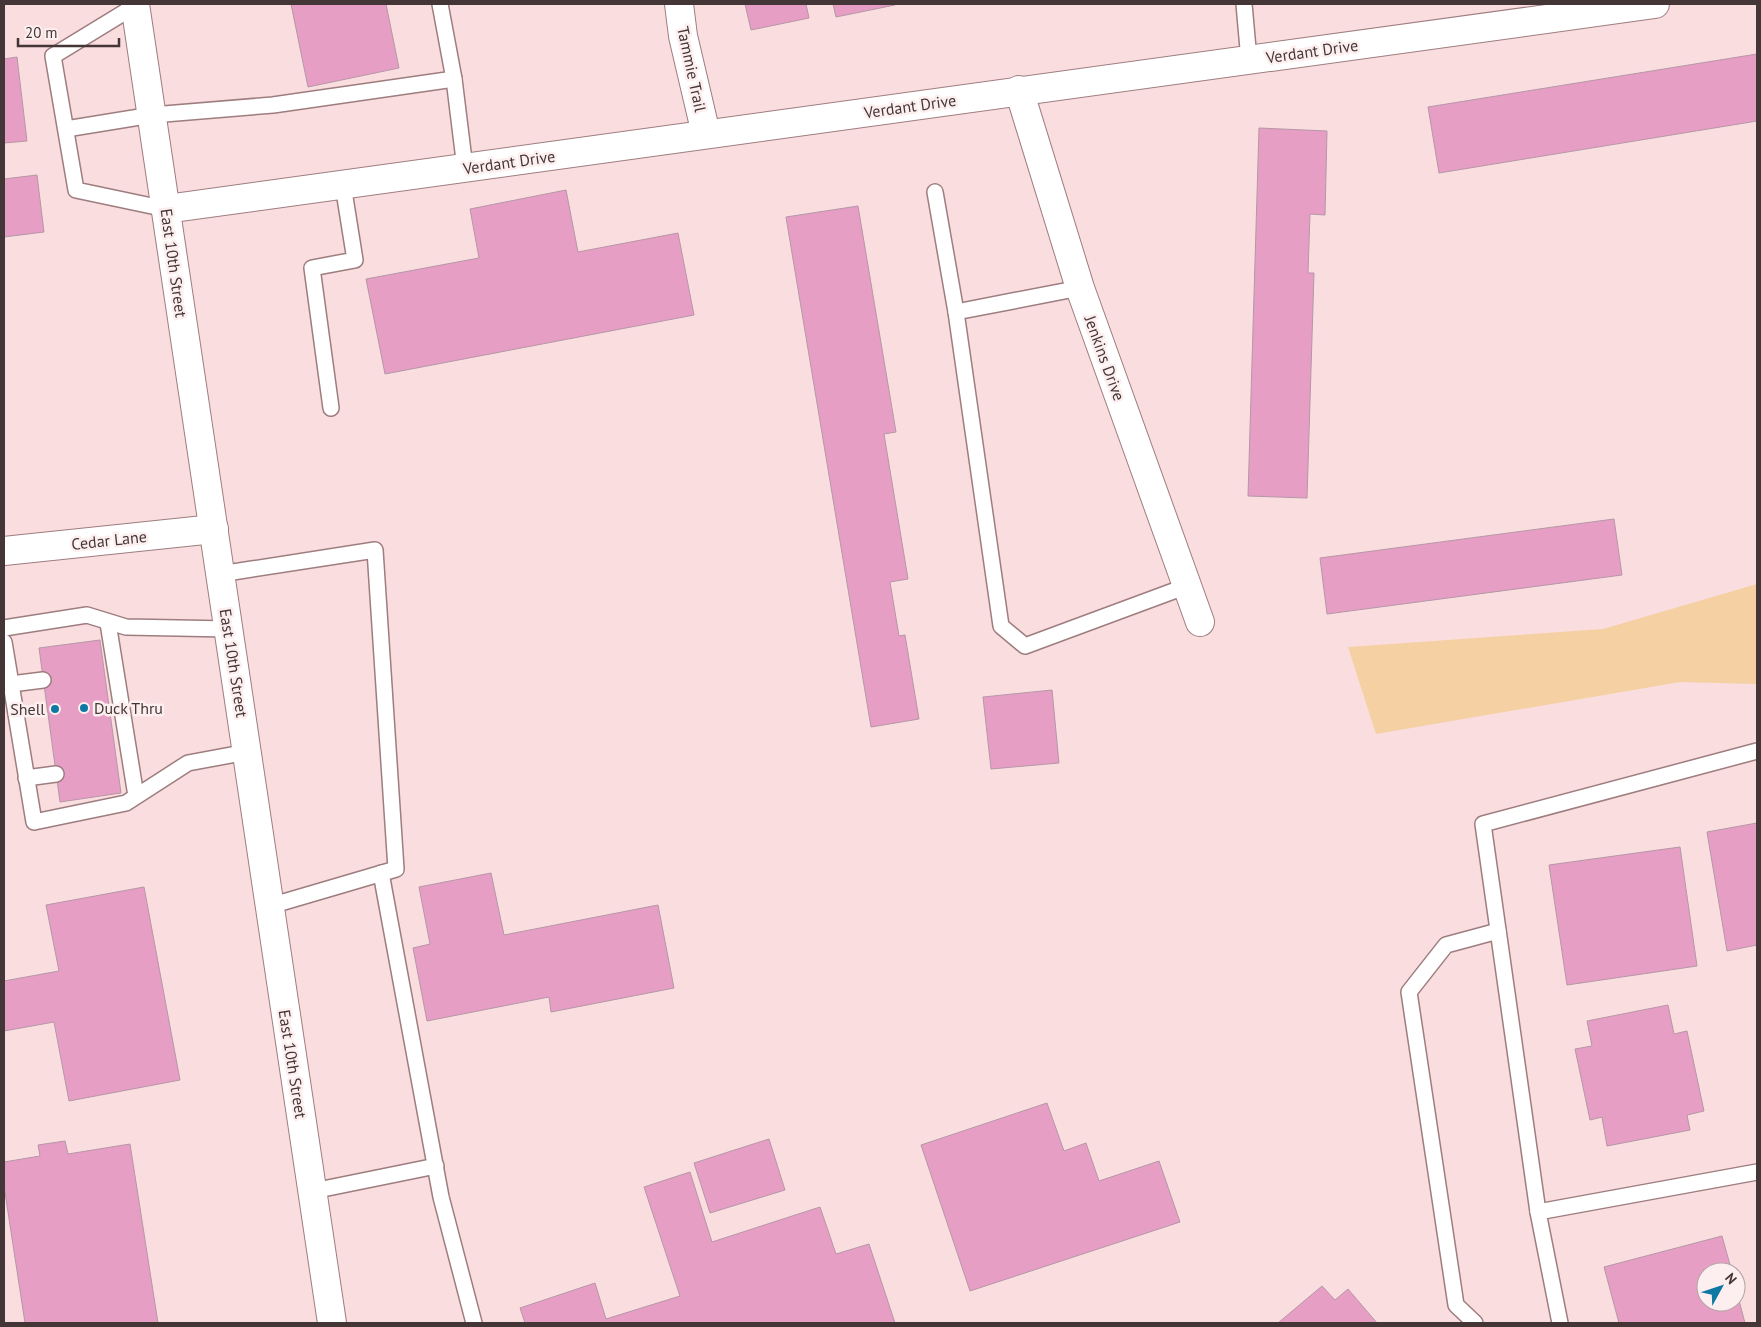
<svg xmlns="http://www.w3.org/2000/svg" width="1761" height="1327" font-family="'PT Sans',sans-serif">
  <rect width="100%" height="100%" fill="#fadddf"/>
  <polygon fill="#f5d0a3" points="1757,584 1757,684 1680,682 1376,734 1348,647 1603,629"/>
  <g fill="#e69ec5" stroke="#b597a6">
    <polygon points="291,4 386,4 399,68 308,87"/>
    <polygon points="745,4 806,4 809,18 751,30"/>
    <polygon points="833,4 895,4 895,5 836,17"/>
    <polygon points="1757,54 1757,121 1439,173 1428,107"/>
    <polygon points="17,57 27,141 4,143 4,59"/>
    <polygon points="1259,128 1327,131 1325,215 1310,214 1308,273 1314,273 1307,498 1248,496"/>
    <polygon points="37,175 44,232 4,237 4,179"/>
    <polygon points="566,190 578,252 678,233 694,315 385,374 366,279 479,258 470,209"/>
    <polygon points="858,206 896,432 884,434 908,579 890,582 899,636 905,635 919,719 871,727 786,217"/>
    <polygon points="1614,519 1622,575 1327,614 1320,558"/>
    <polygon points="100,640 121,793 60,802 39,648"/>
    <polygon points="1052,690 1059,763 991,769 983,697"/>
    <polygon points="1757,823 1757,945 1727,951 1707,832"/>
    <polygon points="1680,847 1697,966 1567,985 1549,865"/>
    <polygon points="491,873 504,935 658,905 674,988 551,1012 549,997 427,1021 413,948 430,944 419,887"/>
    <polygon points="144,887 180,1080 69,1101 54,1022 4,1031 4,981 59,971 46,905"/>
    <polygon points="1668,1005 1674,1034 1687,1031 1704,1111 1687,1115 1690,1130 1607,1146 1602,1117 1590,1120 1575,1049 1592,1046 1587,1021"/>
    <polygon points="1047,1103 1064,1151 1086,1143 1099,1181 1159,1161 1180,1222 970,1291 921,1145"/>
    <polygon points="769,1139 785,1190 710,1213 694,1163"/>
    <polygon points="65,1141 68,1154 130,1144 158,1323 25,1323 4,1186 4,1162 40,1156 38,1145"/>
    <polygon points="690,1172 712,1242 820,1207 836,1254 869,1244 895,1323 525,1323 520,1308 595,1283 606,1319 680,1296 644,1187"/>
    <polygon points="1722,1236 1732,1272 1706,1272 1706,1302 1736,1302 1736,1289 1745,1323 1619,1323 1604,1267"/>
    <polygon points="1322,1286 1335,1300 1348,1289 1377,1323 1278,1323"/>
  </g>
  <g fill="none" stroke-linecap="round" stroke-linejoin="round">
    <g stroke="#9e7d7f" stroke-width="18">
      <g id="lane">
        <polyline points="138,4 53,56 76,190 166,209"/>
        <polyline points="1244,4 1249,60"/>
        <polyline points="454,79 465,168"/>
        <polyline points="66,129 152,115 273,105 454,79 440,4"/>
        <polyline points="935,192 956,312"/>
        <polyline points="1080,288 956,312 1001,626 1025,646 1187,586"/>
        <polyline points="331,408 312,268 355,260 343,185"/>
        <polyline points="220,574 375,550 396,869 270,906"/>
        <polyline points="108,623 136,796"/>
        <polyline points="4,628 87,615 126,627 229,629"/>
        <polyline points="4,642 34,822 126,803 188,763 247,752"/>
        <polyline points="11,684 43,680"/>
        <polyline points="26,778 56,774"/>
        <polyline points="381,873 441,1197 474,1323"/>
        <polyline points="313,1191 436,1166"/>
        <polyline points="1538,1212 1757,1172"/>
        <polyline points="1475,1323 1456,1305 1409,992 1446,945 1498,931"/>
        <polyline points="1560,1323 1538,1212 1483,824 1757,751"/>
      </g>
    </g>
    <g stroke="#9e7d7f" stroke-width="30">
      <g id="street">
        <polyline points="679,4 683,36 706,134"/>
        <polyline points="1019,90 1080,288 1200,622"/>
        <polyline points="166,209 1655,4"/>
        <polyline points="4,551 214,529"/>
      </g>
    </g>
    <g stroke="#9e7d7f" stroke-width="30">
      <polyline id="primary" points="135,4 332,1323"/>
    </g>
    <use href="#lane" stroke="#fff" stroke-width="15"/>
    <use href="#street" stroke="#fff" stroke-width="28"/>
    <use href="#primary" stroke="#fff" stroke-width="28"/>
  </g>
  <g fill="#0d79a3" stroke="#fdefef" stroke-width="2">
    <circle cx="84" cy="708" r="5"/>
    <circle cx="55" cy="709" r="5"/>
  </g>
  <g text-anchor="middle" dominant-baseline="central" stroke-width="5" stroke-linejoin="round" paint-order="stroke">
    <g font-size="16" fill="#443637" stroke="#fdefef">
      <text transform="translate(1312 51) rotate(-8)">Verdant Drive</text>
      <text transform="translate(692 69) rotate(78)">Tammie Trail</text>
      <text transform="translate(910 106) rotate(-8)">Verdant Drive</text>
      <text transform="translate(509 162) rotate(-8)">Verdant Drive</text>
      <text transform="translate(174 263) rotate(82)">East 10th Street</text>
      <text transform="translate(1105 358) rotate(70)">Jenkins Drive</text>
      <text transform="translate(109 540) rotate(-6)">Cedar Lane</text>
      <text transform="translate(234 663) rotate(81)">East 10th Street</text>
      <text transform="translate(293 1064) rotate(81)">East 10th Street</text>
    </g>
    <g font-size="16" fill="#443637" stroke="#fdefef" text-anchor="start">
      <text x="94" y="708">Duck Thru</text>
      <text x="45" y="709" text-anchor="end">Shell</text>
    </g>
  </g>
  <rect width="1761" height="1327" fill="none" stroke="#443637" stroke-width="10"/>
  <g transform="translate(1721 1287) rotate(50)"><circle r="24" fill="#fdefef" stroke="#b3a5a5"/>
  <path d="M0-4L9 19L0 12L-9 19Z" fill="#0d79a3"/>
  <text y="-8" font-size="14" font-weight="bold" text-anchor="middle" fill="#443637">N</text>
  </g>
  <path d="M18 38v8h101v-8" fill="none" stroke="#443637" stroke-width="2.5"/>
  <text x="25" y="38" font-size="15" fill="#443637" stroke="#fdefef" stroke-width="4" paint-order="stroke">20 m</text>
</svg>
